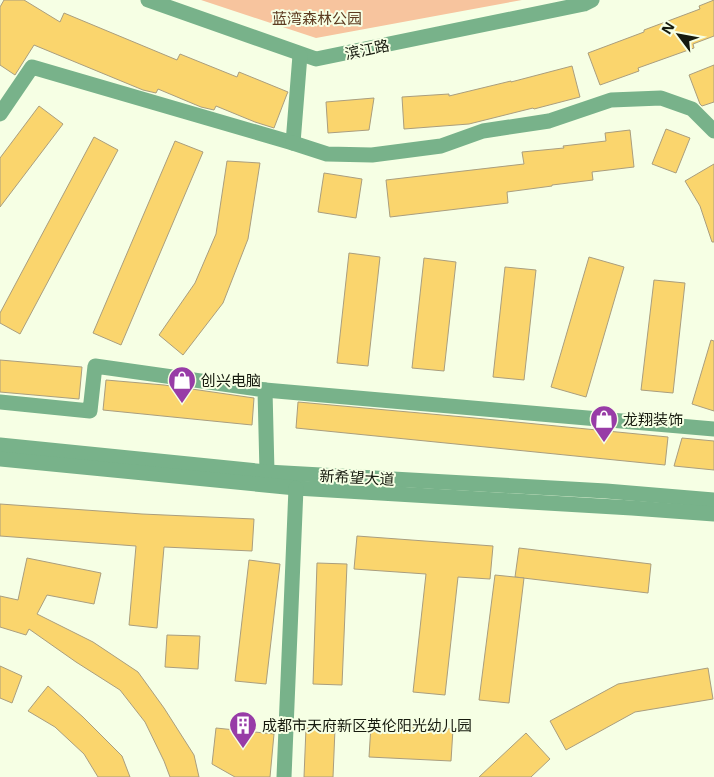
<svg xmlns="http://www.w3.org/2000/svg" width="714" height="777" font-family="'Noto Sans','Noto Sans SC',sans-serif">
  <rect width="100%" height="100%" fill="#f6ffe4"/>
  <polygon fill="#f7c49e" points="201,0 522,0 316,38"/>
  <g fill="#fad56d" stroke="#aa9e7e">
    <polygon points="4,0 24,0 60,22 64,13 177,60 180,54 237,77 239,72 288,92 287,94 274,128 255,122 216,106 214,110 201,107 158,89 156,93 143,90 34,45 15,75 0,65 0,7"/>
    <polygon points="714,0 714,36 693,44 694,48 638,68 639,71 600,85 588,53 644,32 644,30 700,9 699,6"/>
    <polygon points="714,65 714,102 702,106 700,104 689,75"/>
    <polygon points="572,66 580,97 534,109 533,108 469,124 404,129 402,97 449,94 449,96 511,81 511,82"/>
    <polygon points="374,98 369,130 328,133 326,102"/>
    <polygon points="39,106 63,124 0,207 0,158"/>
    <polygon points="666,129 690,138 676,173 652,164"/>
    <polygon points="630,130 634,167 592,172 593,180 552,185 552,186 507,192 508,203 390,217 386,180 524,164 522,152 564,148 563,146 606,141 605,133"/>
    <polygon points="94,137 118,150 20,334 0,323 0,313"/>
    <polygon points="175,141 203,152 121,345 93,333"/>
    <polygon points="227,161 260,163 248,239 223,303 183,355 159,335 195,283 216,234"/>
    <polygon points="714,164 714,242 712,242 700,206 685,181"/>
    <polygon points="324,173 362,179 356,218 318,212"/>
    <polygon points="349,253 380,257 368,366 337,363"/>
    <polygon points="589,257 624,267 586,397 551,387"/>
    <polygon points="424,258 456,262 444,371 412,368"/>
    <polygon points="505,267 536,270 524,380 493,377"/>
    <polygon points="654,280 685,283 673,393 641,390"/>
    <polygon points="711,340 714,341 714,411 692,404"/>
    <polygon points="0,360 82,367 79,399 0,392"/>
    <polygon points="106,380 164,385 254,398 252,425 103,410"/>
    <polygon points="298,402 475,418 668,437 665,465 296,428"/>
    <polygon points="682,438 714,441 714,470 674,466"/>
    <polygon points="0,504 142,514 254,519 252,551 164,547 157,628 129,625 136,546 0,536"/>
    <polygon points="357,536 493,546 490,579 458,577 445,695 413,692 426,574 354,569"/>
    <polygon points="519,548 651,564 648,593 515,577"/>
    <polygon points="27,558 101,573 94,604 47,595 37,614 93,642 138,672 164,708 194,755 199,777 170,777 164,761 145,722 120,690 76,662 29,629 26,635 0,627 0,596 18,600"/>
    <polygon points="249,560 280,564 266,684 235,681"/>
    <polygon points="317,563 347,564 342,685 313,684"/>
    <polygon points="495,575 524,578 509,703 479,700"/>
    <polygon points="167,635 200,636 198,669 165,667"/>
    <polygon points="0,666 22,676 12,703 0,698"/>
    <polygon points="708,668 713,699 635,712 566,750 550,721 618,684"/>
    <polygon points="48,686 83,717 122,756 130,777 98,777 84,754 55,727 28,711"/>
    <polygon points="371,725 453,729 451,761 369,757"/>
    <polygon points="216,728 274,734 270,777 235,777 212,764"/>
    <polygon points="306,728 335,729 333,777 304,777"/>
    <polygon points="526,733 550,759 531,777 479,777"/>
  </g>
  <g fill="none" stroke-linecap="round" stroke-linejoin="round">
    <g stroke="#78b28a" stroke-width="15">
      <polyline points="148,0 316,59 584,4 592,0"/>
      <polyline points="0,114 32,67 293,143 300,55"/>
      <polyline points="293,143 327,154 372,155 441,146 483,131 549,121 611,100 661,98 692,109 714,131"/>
      <polyline points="265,390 714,429"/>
      <polyline points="0,402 90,411 95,366 265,390 267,472"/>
      <polyline points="0,445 267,472 606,491 714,500"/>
      <polyline points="0,459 296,488 632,508 714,514"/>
      <polyline points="284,777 296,488"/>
    </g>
  </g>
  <defs>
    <g id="shop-pin" transform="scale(1.4375)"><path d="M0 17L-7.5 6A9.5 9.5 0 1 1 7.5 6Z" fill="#983ca7" stroke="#f6ffe4"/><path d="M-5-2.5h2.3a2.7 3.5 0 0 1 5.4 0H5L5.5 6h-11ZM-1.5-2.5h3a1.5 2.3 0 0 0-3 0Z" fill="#fff"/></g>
    <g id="building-pin" transform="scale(1.4375)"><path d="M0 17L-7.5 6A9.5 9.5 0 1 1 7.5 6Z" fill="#983ca7" stroke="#f6ffe4"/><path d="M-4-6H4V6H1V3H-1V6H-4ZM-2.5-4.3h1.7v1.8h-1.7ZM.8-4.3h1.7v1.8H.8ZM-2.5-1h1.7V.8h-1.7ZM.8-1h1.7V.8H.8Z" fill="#fff"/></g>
  </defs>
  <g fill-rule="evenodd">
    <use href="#shop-pin" x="182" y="380"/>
    <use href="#shop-pin" x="604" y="419"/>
    <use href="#building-pin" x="243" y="725"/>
  </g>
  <g text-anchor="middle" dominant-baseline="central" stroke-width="4" stroke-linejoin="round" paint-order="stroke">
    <g font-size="15" fill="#5d3b20" stroke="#f6ffe4">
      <text x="317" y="18">蓝湾森林公园</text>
    </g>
    <g font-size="15" fill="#161a0e" stroke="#f6ffe4">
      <text transform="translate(367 49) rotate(-12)">滨江路</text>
      <text transform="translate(357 477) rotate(3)">新希望大道</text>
    </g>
    <g font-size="15" fill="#161a0e" stroke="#f6ffe4" text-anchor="start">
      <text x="201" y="380">创兴电脑</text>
      <text x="623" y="419">龙翔装饰</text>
      <text x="262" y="725">成都市天府新区英伦阳光幼儿园</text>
    </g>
  </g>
  <g transform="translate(679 35) rotate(302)" stroke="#f6ffe4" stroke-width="4" paint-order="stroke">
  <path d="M0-4L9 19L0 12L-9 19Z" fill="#161a0e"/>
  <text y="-8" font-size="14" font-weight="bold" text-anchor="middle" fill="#161a0e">N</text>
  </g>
</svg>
